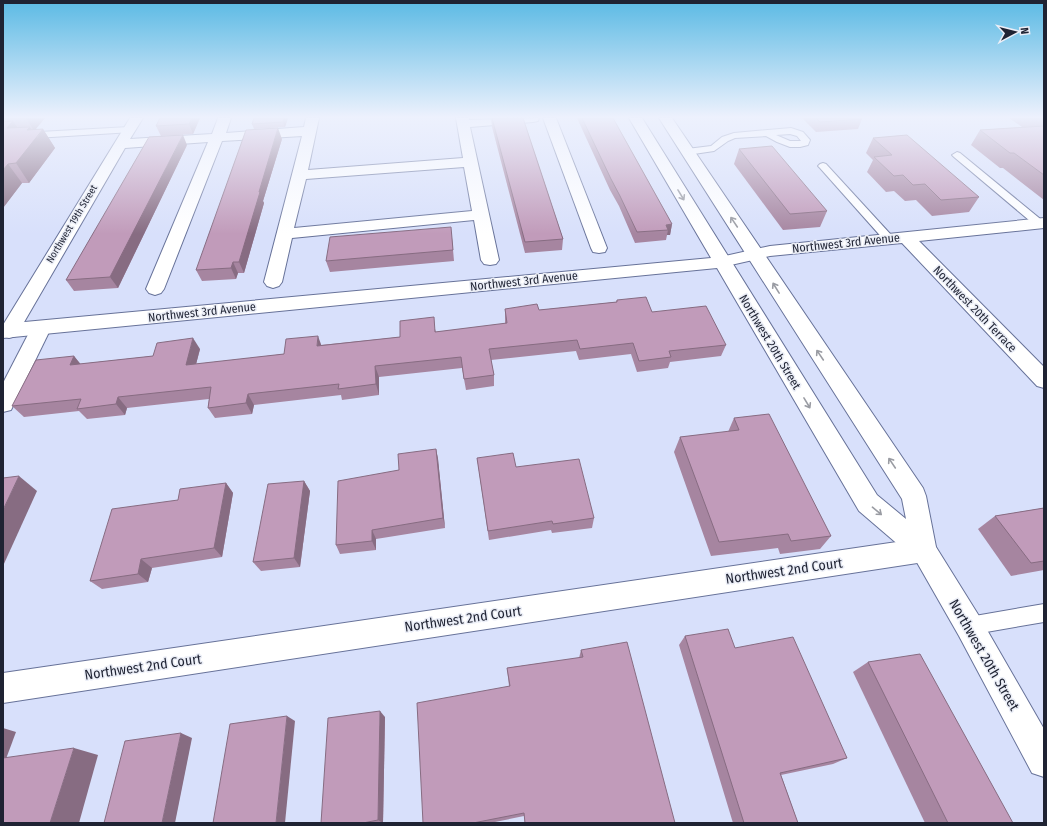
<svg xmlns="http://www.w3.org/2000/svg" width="1047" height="826" font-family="'Fira Sans Condensed',sans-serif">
  <rect width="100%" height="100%" fill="#d8e0fb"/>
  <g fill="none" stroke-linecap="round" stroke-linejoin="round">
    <g stroke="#677299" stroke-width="2">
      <g id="lane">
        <polygon points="129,127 132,128 133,130 132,132 3,140 3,134"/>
        <path d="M791,128l12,4 7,8 -2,5 -8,2h-10l-13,-5 -11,-6 -31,2 -7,3 -14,10 -27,4 -4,-3 4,-3 24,-3 11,-9 12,-4zM790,134l7,2 4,5h-11l-14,-6z"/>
        <polygon points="957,152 960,153 1044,222 1044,226 1036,226 954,157 952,155"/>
        <polygon points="823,163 826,164 893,237 894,239 893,241 885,241 820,168 818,166 820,164"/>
        <polygon points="1044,604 1044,622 969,635 963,632 960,626 963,620 969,617"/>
      </g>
    </g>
    <g stroke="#677299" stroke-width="2">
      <g id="street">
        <path d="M130,118h13l-13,21 82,-5 6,-16h13l-5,15 78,-6 2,-9h13l-11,52 155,-12 -7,-40h13v2l70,-2 -1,3 -5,1 -63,5 29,133 -3,4 -6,1 -6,-1 -3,-4 -7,-40 -182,18 -10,44 -3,4 -6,2 -6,-2 -3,-4 38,-146 -80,5 -58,148 -3,4 -6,2 -6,-2 -3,-4 62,-147 -83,6 -109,188 -7,2 -6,-2v-11zM464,167l8,44 -178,17 12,-49z"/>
        <polygon points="543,118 556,118 607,248 605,252 599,253 593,252 591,248"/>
        <polygon points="1044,218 1044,228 919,241 1044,367 1044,388 1037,386 902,243 770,256 722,267 716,266 713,262 716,258 770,246"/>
        <polygon points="41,321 48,323 51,328 11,410 3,412 3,383 34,323"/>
        <polygon points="924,538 933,541 937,550 933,559 924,562 3,703 3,673"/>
      </g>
    </g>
    <g stroke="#677299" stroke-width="2">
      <polygon id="secondary" points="629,118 642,118 877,495 906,519 902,499 659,118 672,118 923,488 926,496 936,547 979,616 1044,729 1044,777 1032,773 959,636 915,559 859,511 717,268 3,338 3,324 711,258"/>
    </g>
    <use href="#lane" fill="#fff" fill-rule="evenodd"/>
    <use href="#street" fill="#fff" fill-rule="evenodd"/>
    <use href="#secondary" fill="#fff" fill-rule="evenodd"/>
  </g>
  <g fill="#a685a0">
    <polygon points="3,118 45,118 35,130 43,129 55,148 29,183 22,183 3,208"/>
    <polygon points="160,118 200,118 193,134 161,136 156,126"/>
    <polygon points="288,118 285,127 254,129 252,124"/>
    <polygon points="491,118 523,118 563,239 562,250 525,253 492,127"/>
    <polygon points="577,118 613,118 672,224 670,235 667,235 666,240 635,243 619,206 610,190"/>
    <polygon points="802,118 861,118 862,119 858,129 816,132"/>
    <polygon points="1009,118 1044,118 1044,200 1003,168 1000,168 971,145 980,130 1022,127"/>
    <polygon points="873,138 979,197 969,212 932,216 916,200 905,201 894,191 886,192 867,172 873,160 866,153"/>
    <polygon points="282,139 263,201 264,203 244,273 238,273 236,279 202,281 196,270"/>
    <polygon points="187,145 118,288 74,291 66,280"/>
    <polygon points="739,149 827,211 820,227 783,230 734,164"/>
    <polygon points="452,238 454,261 330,272 326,261"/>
    <polygon points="617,300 652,312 726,345 721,356 670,362 668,368 637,372 631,354 579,360 576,351 491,360 494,375 494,386 466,390 462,368 379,377 379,395 342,400 341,395 254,405 252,414 215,418 208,408 209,399 127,408 125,415 87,419 79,411 24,417 12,406 74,356 80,364 153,356 200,349 196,364 284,354 321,345 400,337 435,329 436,332 505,324 505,309 539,310 616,302"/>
    <polygon points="734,418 831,536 820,549 780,554 778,548 711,556 674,452 680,437 728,432"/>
    <polygon points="436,449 438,459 445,528 376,539 376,550 340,554 336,545 399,470"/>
    <polygon points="477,458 516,467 594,518 592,528 552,533 551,530 489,540"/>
    <polygon points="304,481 310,491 300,567 261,571 253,562"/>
    <polygon points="226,483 233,493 222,557 152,568 148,582 102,589 90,581 178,500"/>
    <polygon points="1044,508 1044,570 1011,576 978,529 995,516"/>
    <polygon points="685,636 735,648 847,758 833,764 781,775 798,823 733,823 679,645"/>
    <polygon points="581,650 675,823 525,823 524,816 490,823 423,823 509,686 507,668 579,658"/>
    <polygon points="868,662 1013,823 925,823 853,672"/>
    <polygon points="385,717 383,823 321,823"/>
  </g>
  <g fill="#876c82">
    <polygon points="26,118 45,118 34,131"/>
    <polygon points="192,118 200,118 193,134 189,124"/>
    <polygon points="284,118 288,118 285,127 283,122"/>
    <polygon points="13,121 26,140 7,128"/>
    <polygon points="30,127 37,138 43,129 55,148 29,183 16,163 27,130"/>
    <polygon points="278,128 282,139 263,201 264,203 244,273 239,262 259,192"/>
    <polygon points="183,135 187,145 118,288 110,277"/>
    <polygon points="8,164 22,183 3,208 3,170"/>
    <polygon points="672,224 670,235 667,235 668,230 666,225"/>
    <polygon points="233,262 238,273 236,279 231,268"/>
    <polygon points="318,336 322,347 317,346"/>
    <polygon points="193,338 200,349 193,376 186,365"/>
    <polygon points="74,356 83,367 70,365"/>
    <polygon points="375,366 379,377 379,395 376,384"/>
    <polygon points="248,394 254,405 252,414 246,403"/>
    <polygon points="118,397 127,408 125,415 116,404"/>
    <polygon points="436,449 438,459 445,528 443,518"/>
    <polygon points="19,476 37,491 3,566 3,510"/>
    <polygon points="304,481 310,491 300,567 294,558"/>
    <polygon points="226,483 233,493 222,557 214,548"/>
    <polygon points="372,530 376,539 376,550 372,541"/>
    <polygon points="141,559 152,568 148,582 138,574"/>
    <polygon points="380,711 385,717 383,823 378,820"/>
    <polygon points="287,716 295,721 285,823 276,823"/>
    <polygon points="3,728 16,732 3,767"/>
    <polygon points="181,733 192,738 175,823 162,823"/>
    <polygon points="74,748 98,755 79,823 50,823"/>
  </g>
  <g fill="#c19bba" stroke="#876c82">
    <polygon points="160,118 192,118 189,124 156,126"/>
    <polygon points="254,118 284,118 283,122 252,124"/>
    <polygon points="492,118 523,118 563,239 525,242"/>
    <polygon points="582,118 613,118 672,224 666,225 668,230 637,232 620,196 611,179"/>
    <polygon points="816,118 861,118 862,119 820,122"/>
    <polygon points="13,121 7,128 30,127 27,130 43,129 16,163 8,164 3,170 3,122"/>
    <polygon points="1044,126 1044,175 1014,153 1010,153 980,130"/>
    <polygon points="278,128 259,192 260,192 239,262 233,262 231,268 196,270 246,130"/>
    <polygon points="183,135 110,277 66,280 149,137"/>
    <polygon points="907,135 979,197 941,200 925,184 913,185 903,175 894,176 874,157 892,155 873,138"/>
    <polygon points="772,146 827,211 790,214 739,149"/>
    <polygon points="451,227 453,250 326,261 330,237"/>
    <polygon points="646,297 652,312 706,306 726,345 669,351 671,357 639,361 633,343 580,349 577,340 489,349 494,375 464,379 461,357 375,366 376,384 338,389 339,384 248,394 246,403 208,408 211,387 118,397 116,404 77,409 81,399 12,406 36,360 74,356 70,365 153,356 157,343 193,338 186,365 284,354 286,339 318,336 317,346 400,337 400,321 434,317 435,332 507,323 505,309 537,304 539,310 617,302 617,300"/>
    <polygon points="769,414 831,536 791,541 788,534 719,542 680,437 739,430 734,418"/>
    <polygon points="436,449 443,518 372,530 372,541 336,545 338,481 399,470 398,454"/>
    <polygon points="513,453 516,467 579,459 594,518 553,524 552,521 488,531 477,458"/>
    <polygon points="19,476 3,510 3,478"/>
    <polygon points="304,481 294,558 253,562 268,484"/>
    <polygon points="226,483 214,548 141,559 138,574 90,581 112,509 178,500 180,489"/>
    <polygon points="1044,508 1044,561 1031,563 995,516"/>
    <polygon points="728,629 735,648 793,637 847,758 780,773 798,823 744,823 685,636"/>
    <polygon points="627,642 675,823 525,823 524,813 473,823 423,823 417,703 510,686 507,668 583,657 581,650"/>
    <polygon points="920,654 1013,823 948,823 868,662"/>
    <polygon points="380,711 378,820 363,823 321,823 328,718"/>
    <polygon points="287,716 276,823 213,823 230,724"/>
    <polygon points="181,733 162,823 104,823 125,741"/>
    <polygon points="74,748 50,823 3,823 3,758"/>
  </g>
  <defs><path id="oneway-shaft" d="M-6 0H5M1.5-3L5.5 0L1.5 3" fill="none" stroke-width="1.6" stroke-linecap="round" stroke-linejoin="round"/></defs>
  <g stroke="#9a9ca3">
    <use href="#oneway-shaft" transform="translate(681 195) rotate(59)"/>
    <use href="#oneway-shaft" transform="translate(734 222) rotate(-124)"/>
    <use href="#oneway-shaft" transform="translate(776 288) rotate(-122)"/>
    <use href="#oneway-shaft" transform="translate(820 355) rotate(-124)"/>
    <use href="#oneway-shaft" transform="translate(807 403) rotate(59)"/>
    <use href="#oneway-shaft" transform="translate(892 463) rotate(-124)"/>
    <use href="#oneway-shaft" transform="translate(877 511) rotate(40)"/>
  </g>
  <linearGradient id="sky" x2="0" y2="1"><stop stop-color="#5bbae4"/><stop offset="0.5" stop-color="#edf1fd"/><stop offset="1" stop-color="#edf1fd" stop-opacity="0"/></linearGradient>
  <rect width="1047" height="234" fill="url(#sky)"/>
  <g text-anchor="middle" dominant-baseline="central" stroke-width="3" stroke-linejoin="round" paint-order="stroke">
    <g font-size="10" fill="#1f2333" stroke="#ebeef7">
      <text transform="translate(72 224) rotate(-59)">Northwest 19th Street</text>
    </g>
    <g font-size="12" fill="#1f2333" stroke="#ebeef7">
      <text transform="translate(846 243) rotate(-6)">Northwest 3rd Avenue</text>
      <text transform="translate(524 281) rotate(-6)">Northwest 3rd Avenue</text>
      <text transform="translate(975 309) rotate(46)">Northwest 20th Terrace</text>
      <text transform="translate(202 312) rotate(-6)">Northwest 3rd Avenue</text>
      <text transform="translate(770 342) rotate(59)">Northwest 20th Street</text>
    </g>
    <g font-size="14" fill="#1f2333" stroke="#ebeef7">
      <text transform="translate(784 571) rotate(-8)">Northwest 2nd Court</text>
      <text transform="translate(463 619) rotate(-8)">Northwest 2nd Court</text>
      <text transform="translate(984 655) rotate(60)">Northwest 20th Street</text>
      <text transform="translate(143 667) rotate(-8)">Northwest 2nd Court</text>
    </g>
  </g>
  <rect width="1047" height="826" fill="none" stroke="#1f2333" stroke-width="8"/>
  <g transform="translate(1015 32) rotate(83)" stroke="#ebeef7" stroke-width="3" paint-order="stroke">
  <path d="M0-3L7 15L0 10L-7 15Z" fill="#1f2333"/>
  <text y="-6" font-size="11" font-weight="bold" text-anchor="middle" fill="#1f2333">N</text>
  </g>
</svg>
